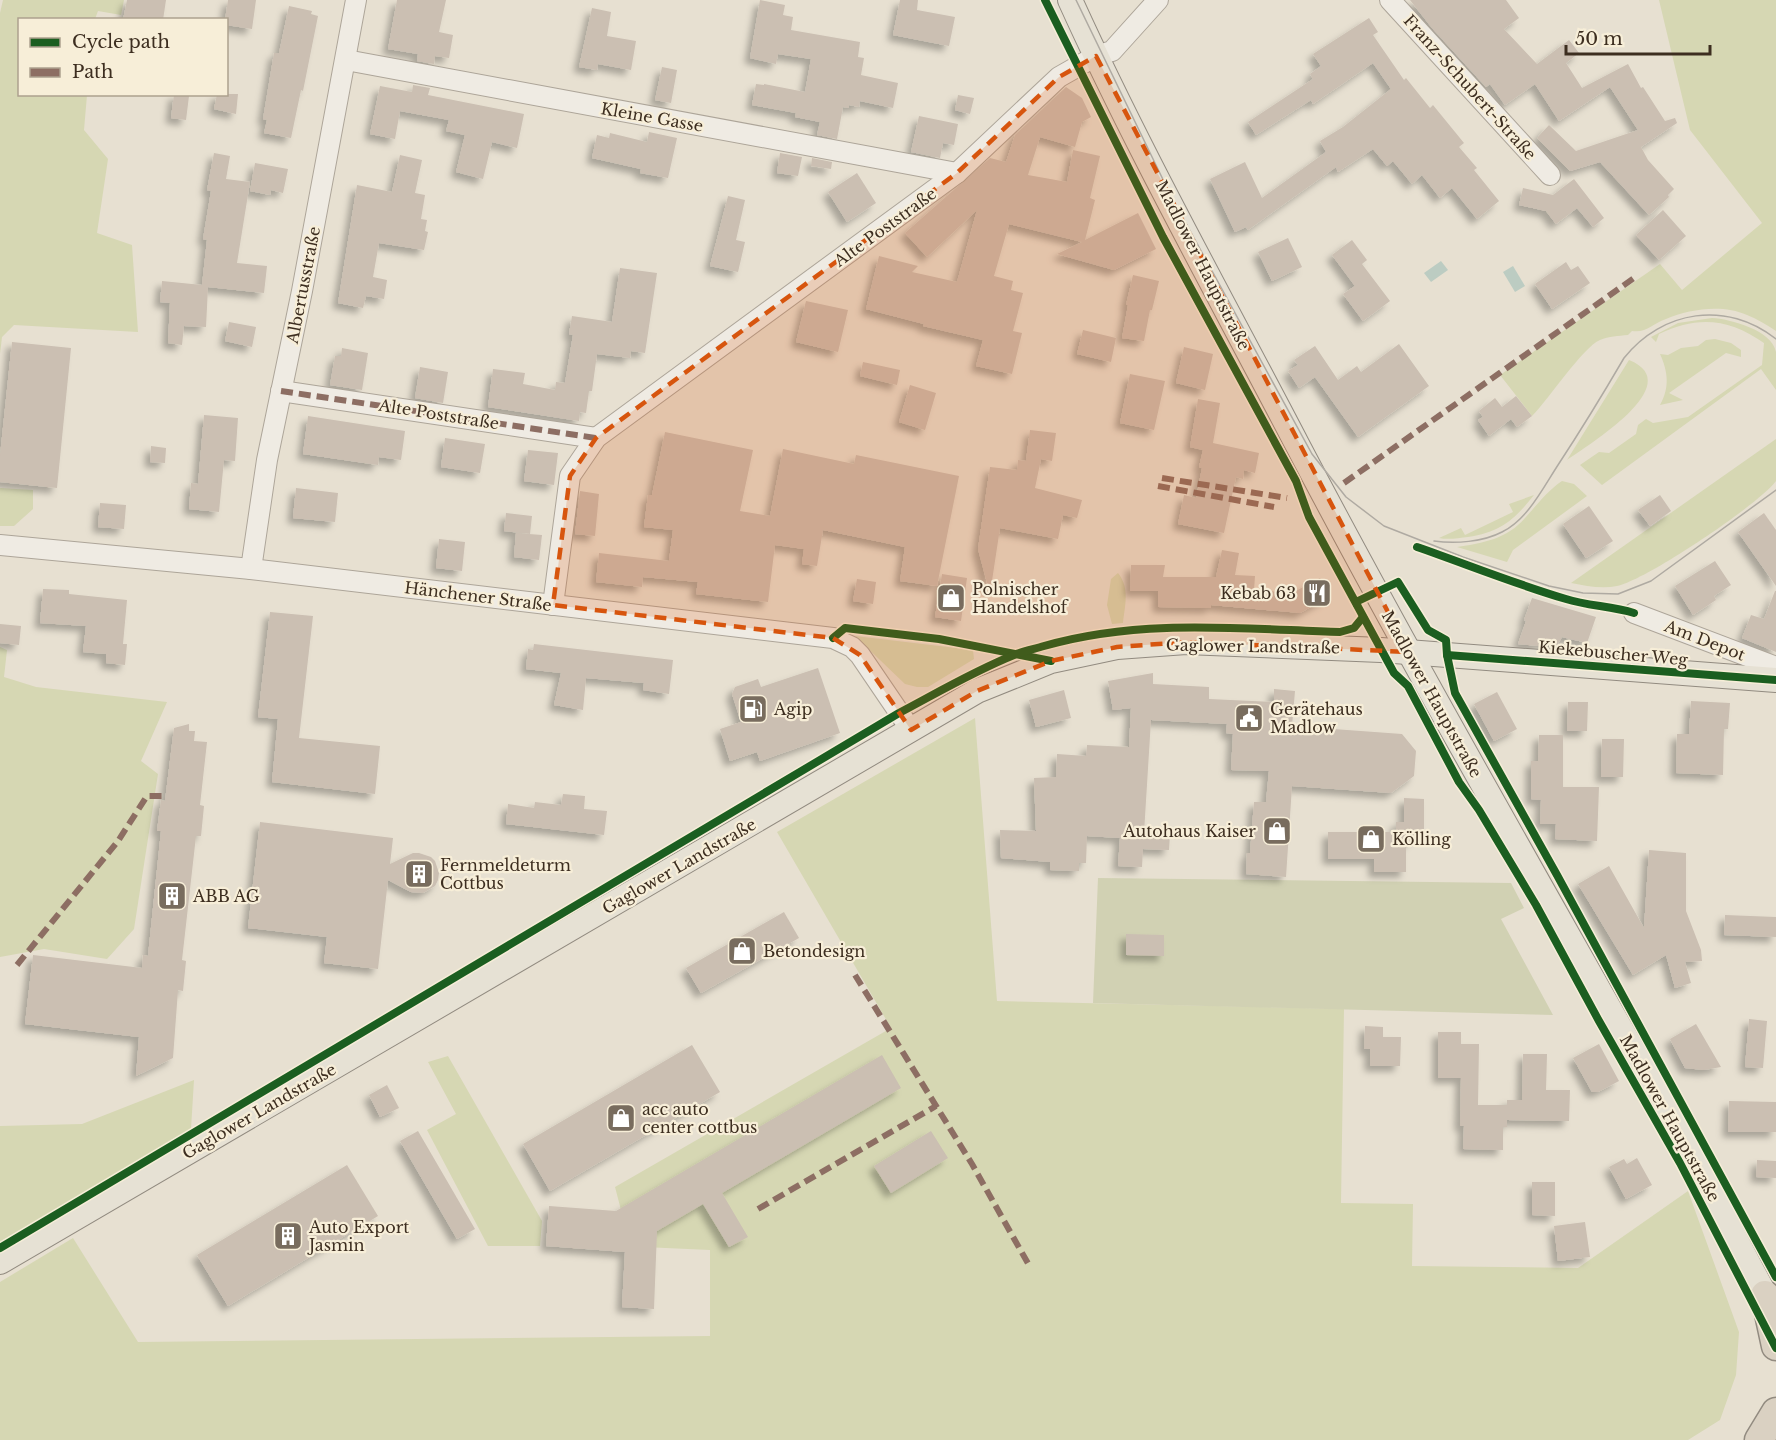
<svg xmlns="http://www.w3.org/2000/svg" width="1776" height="1440" font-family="'Libre Baskerville',serif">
  <defs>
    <filter id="shadow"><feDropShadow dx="-5.5" dy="5.5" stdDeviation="3" flood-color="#0004"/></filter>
  </defs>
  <rect width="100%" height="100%" fill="#e7e0d1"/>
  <g fill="#d6d7b3">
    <polygon points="3,0 124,0 121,15 98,11 95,19 20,20 20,94 87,95 84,130 108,159 97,233 132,245 138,332 14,325 2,337 0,354 0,13"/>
    <path d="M1659,0h117v331c-9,-6 -19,-12 -29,-16 -25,-11 -57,-6 -81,4 -14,5 -19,14 -34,12l-4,4c-10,1 -19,1 -28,5 -17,7 -51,59 -68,76l-32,-41 160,-111 22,26 80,-67 -72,-93z"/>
    <path d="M1712,318c18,1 60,12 64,34 0,11 0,26 0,38l-15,-21 -159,116 -22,-20 19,-13 10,1 27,-19 2,-9 8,-6 7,4 35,-6 74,-52 2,-22c-34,-24 -66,-28 -105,-9l-3,8 -5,-5 27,-14z"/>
    <path d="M1715,339l16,4 10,7v7l-15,-4 -57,40 14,7 -23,5c10,-18 8,-33 0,-51l8,1 13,-7 17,-2 8,-6z"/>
    <path d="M1629,360c60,24 -41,85 -62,100z"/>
    <path d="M1776,439v42c-18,24 -130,99 -159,105 -15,3 -31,0 -46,-3z"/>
    <path d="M1562,481l12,3 13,12 -74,54 -6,12 -50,-15c26,-4 50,-8 68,-29 12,-13 22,-27 37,-37z"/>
    <polygon points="0,488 33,490 33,509 14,526 0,526"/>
    <path d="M1534,495c-20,25 -33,37 -66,42 -9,1 -20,3 -29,1l22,-10 4,7 48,-23 -4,-8z"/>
    <path d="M1118,573c12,15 7,32 5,50l-11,1 -5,-19 4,-26z"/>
    <polygon points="855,636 973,650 974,659 928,687 917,687 905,684"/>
    <polygon points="0,647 7,650 4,677 36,687 167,702 141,761 158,774 134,929 107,959 44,949 0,957"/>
    <polygon points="975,718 997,1001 1344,1009 1341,1203 1413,1204 1412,1266 1578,1268 1688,1191 1739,1332 1736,1375 1720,1420 1688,1440 0,1440 0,1282 73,1238 138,1342 710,1336 710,1250 621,1246 621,1210 615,1187 891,1028 777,832"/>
    <polygon points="448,1056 542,1221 540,1246 488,1246 427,1130 456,1114 428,1062"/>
    <polygon points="194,1080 191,1129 0,1242 0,1126 82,1124"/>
  </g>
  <polygon fill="#d1d1b3" points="1098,878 1511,883 1524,908 1501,919 1553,1015 1093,1003"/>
  <g fill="#bcccc2">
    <polygon points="1441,261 1448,270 1431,282 1424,273"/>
    <polygon points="1513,266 1525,286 1515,292 1503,272"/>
  </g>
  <g fill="#cbbfb2" filter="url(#shadow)">
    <polygon points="127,0 166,0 163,20 123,20"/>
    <polygon points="228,0 256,0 252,29 226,25 226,20 225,20"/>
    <polygon points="397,0 446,0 439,32 453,35 449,58 435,56 434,64 417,61 418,54 388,49"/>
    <polygon points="760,0 785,5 783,15 793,17 791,30 860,42 858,57 864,58 861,75 898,83 893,108 860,101 859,107 849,105 849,108 843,107 837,139 817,135 820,122 795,117 796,113 752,105 756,84 764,85 764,84 805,92 811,59 778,54 776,64 750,58"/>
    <polygon points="900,0 918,0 917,10 955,17 949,46 893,35"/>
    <polygon points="1410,0 1506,0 1519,18 1504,29 1537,64 1569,40 1579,53 1566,63 1582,88 1628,64 1641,88 1643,87 1665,121 1675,118 1677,123 1641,147 1648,160 1674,189 1668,195 1669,197 1649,215 1600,162 1570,171 1537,138 1549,125 1576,151 1638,130 1610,87 1559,121 1535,84 1505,105 1490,84 1486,87 1432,28"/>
    <polygon points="289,6 312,11 311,14 318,16 303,91 301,90 291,138 264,133 267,120 263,119 274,53 279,53"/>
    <polygon points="592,8 611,12 607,36 636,41 631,70 598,64 597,70 579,67"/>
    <polygon points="1369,18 1378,32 1373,35 1404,80 1406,78 1430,108 1433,105 1464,143 1459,147 1477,168 1474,170 1499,201 1477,219 1452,188 1440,198 1422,175 1412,184 1393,161 1387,166 1373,149 1338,172 1336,167 1248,230 1246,227 1235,232 1210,179 1245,162 1262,198 1326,152 1320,141 1343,127 1391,89 1373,63 1313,104 1311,100 1256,135 1248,122 1313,79 1310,74 1321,66 1313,54"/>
    <polygon points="662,67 677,70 671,103 655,100"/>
    <polygon points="413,85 430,88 428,95 524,114 517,148 492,142 483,179 456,172 465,135 446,131 449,120 400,111 395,139 370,134 380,86 412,92"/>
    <polygon points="1066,87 1082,98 1091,117 1082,122 1075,147 1040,137 1028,175 1067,182 1073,150 1100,156 1090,198 1095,200 1085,240 1138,213 1156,249 1114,270 1057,254 1082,242 1009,224 994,276 1013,281 1011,290 1023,293 1013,331 1022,333 1012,374 976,366 983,340 923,326 924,324 866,309 879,256 918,266 912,272 957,282 977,210 927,257 905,233 990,158 1006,162 1015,135"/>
    <polygon points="174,94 189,96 186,120 171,118"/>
    <polygon points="217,94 238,94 236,114 214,109"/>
    <polygon points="958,95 974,98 970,114 955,110"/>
    <polygon points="919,116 958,124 954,145 943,143 940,158 911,152"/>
    <polygon points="649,132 677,138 668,178 640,173 641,169 592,158 597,135 609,138 610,133 647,142"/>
    <polygon points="214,153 230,156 226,179 250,182 237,263 267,266 264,293 208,287 206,327 184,326 182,345 168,343 170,303 160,302 162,281 202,285 207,240 203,239 211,191 207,190"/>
    <polygon points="780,153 802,157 798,176 777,173"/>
    <polygon points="400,155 422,160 415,193 425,195 421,219 427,220 425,231 428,232 424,250 379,243 373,277 387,280 384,299 366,296 363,308 338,303 357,185 392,192"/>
    <polygon points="812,158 832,162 831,169 811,166"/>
    <polygon points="255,163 288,169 283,193 271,190 270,195 250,191"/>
    <polygon points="857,173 876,203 847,222 828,192"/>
    <polygon points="1574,179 1604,218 1593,227 1577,208 1556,224 1546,211 1519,205 1523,188 1553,195"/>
    <polygon points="728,196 745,200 736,240 745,242 738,272 710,266"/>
    <polygon points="1663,210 1686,236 1659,260 1636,235"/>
    <polygon points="1288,238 1302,267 1272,281 1258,252"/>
    <polygon points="1352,240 1367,260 1362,264 1390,301 1363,321 1343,294 1355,286 1332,255"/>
    <polygon points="1566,262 1571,270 1578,266 1590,283 1552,309 1535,284"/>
    <polygon points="620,268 657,273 645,353 631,351 630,358 597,354 592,391 589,391 586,413 580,412 579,421 488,407 493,369 525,373 523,384 555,390 556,382 565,383 573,335 569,334 572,316 612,322"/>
    <polygon points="1133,275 1159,281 1152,310 1150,310 1144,341 1122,338 1128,305 1126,305"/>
    <polygon points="806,301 848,310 838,352 796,342"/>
    <polygon points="229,322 256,327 252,347 225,341"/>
    <polygon points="1083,330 1116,338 1111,362 1077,354"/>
    <polygon points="12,342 71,348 57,488 0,482 0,456"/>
    <polygon points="1399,344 1429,386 1358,437 1315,377 1299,388 1288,371 1298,365 1294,360 1315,346 1338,380 1357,366 1361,372"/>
    <polygon points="1184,347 1213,354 1205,390 1176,383"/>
    <polygon points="342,348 368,353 362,390 330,385 335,356 341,356"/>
    <polygon points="863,362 900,370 897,385 860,376"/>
    <polygon points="420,367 448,372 443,403 415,398"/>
    <polygon points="1130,374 1165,381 1154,430 1120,423"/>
    <polygon points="910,385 936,393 925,430 899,422"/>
    <polygon points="1516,396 1532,416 1517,427 1511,419 1489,436 1478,420 1483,417 1479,411 1495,398 1502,407"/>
    <polygon points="1198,399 1220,403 1213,443 1259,453 1255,473 1244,470 1243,479 1236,477 1224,533 1178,524 1184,495 1196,498 1202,468 1199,467 1203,450 1190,447"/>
    <polygon points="204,415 238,418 235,461 224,460 219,512 189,509 191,483 198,484"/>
    <polygon points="308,416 405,431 401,460 379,457 378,465 303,454"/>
    <polygon points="1030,430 1056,433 1052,461 1041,459 1035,488 1082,500 1077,518 1063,515 1058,539 1000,528 990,594 978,549 990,467 1017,470 1018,460 1026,461"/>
    <polygon points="665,432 753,450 740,511 770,516 783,449 854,464 856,455 959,476 937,586 900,581 905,547 823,530 817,566 802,564 804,549 775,545 768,602 696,594 698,582 643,577 642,587 596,582 599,553 669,561 673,530 644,527 648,495 652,495"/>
    <polygon points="445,438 485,444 480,473 441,467"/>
    <polygon points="151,446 166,448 165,463 150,462"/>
    <polygon points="528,450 558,453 554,485 524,481"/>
    <polygon points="296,488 338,493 335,522 293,518"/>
    <polygon points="580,491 599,494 595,536 575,534"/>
    <polygon points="1660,495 1671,511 1650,526 1638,510"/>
    <polygon points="100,503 126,505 124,529 98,527"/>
    <polygon points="1589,506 1613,541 1586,558 1563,524"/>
    <polygon points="506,513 532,516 530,534 504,531"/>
    <polygon points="1764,513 1776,530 1776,586 1738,532"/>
    <polygon points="516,533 542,535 539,560 514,557"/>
    <polygon points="439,539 465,542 462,571 436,568"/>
    <polygon points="1222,550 1239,553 1235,575 1255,576 1254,590 1292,593 1320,578 1331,596 1300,613 1211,605 1211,608 1158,607 1158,591 1130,591 1131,565 1165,565 1163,577 1216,577"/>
    <polygon points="1715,561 1731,585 1714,596 1716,600 1693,615 1675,586"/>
    <polygon points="942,574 967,578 961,621 935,617"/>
    <polygon points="857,579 876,582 873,604 853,601"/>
    <polygon points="43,589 69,590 69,594 127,600 123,644 127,644 125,665 106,663 106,654 83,652 86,626 40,623"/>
    <polygon points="1775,591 1776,591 1776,652 1742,638 1751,615 1764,619"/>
    <polygon points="1532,598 1596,617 1587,643 1562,637 1556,647 1539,642 1538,646 1518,644 1526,621 1524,620"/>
    <polygon points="270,612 313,616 299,738 380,746 375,794 272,782 278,719 258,717"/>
    <polygon points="0,624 21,626 19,645 0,643"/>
    <polygon points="534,644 673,660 669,694 643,690 644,683 586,678 583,710 554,705 561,673 526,669 528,649 533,650"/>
    <polygon points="818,668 840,733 760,761 757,752 730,761 720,729 741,722 732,694 735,687 758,679 761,687"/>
    <polygon points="1153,673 1153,684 1209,687 1209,699 1274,702 1274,689 1295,691 1292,726 1402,734 1416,751 1414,776 1391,793 1292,786 1286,877 1246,874 1247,853 1250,853 1254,802 1266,802 1269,771 1231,770 1233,734 1226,733 1227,724 1151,720 1144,833 1170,834 1169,850 1143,849 1142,867 1118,866 1120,838 1087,836 1086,863 1079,863 1079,871 1050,870 1050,862 1001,858 1000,830 1036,831 1034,778 1056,777 1057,754 1086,756 1087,745 1129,747 1131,708 1113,710 1108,681"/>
    <polygon points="1064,690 1071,718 1036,727 1029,700"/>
    <polygon points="1497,692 1517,729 1494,741 1474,704"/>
    <polygon points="1691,701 1730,703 1728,729 1724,729 1723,775 1676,773 1677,734 1689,734"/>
    <polygon points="1568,702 1588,702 1587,731 1567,731"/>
    <polygon points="189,724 189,731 195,731 194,741 207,742 200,805 204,806 201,836 196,836 182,960 186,961 183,991 178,990 173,1058 136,1076 139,1037 25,1024 33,955 142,968 143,955 148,956 161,831 157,831 161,800 165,801 174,728"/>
    <polygon points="1539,735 1563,735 1563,787 1599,787 1597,841 1555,839 1556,824 1540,824 1541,800 1531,799 1531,761 1538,761"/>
    <polygon points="1602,739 1624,739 1623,777 1601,777"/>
    <polygon points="563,794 585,796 584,809 607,811 604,835 506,824 508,804 534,808 535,802 561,805"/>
    <polygon points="1404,798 1424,799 1424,829 1406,845 1406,872 1374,872 1374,859 1328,859 1328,832 1396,832 1396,822 1404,822"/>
    <polygon points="260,822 393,838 390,864 413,853 419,853 431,857 435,861 439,873 438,880 435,886 423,893 411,892 388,880 378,969 324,963 327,937 248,928"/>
    <polygon points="1649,850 1686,853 1686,911 1701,950 1702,961 1685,962 1691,983 1675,988 1666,955 1633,975 1578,884 1609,866 1644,928"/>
    <polygon points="784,912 799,938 701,993 686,968"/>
    <polygon points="1725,915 1776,917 1776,937 1724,935"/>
    <polygon points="1126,934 1164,935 1164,956 1126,955"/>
    <polygon points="1749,1019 1767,1021 1763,1068 1745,1067"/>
    <polygon points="1696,1024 1721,1067 1704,1070 1685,1068 1670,1039"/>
    <polygon points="1365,1026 1383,1027 1383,1037 1401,1037 1400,1066 1370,1066 1370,1049 1364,1049"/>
    <polygon points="1438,1032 1461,1032 1461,1044 1479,1044 1478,1105 1507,1105 1507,1100 1522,1100 1523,1054 1547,1054 1546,1090 1570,1090 1569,1121 1507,1120 1507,1127 1503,1127 1503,1150 1463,1149 1464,1126 1460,1126 1461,1078 1438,1078"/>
    <polygon points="1599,1044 1619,1081 1598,1092 1592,1092 1573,1058"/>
    <polygon points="692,1045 720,1092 550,1191 523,1144"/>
    <polygon points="882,1055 901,1088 722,1193 748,1237 729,1247 703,1204 657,1231 654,1309 622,1307 625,1252 546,1246 549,1206 616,1211"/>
    <polygon points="387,1085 399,1108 380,1117 369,1095"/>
    <polygon points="1729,1101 1776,1102 1776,1132 1728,1132"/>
    <polygon points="418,1131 475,1229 457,1239 400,1141"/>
    <polygon points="931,1131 948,1158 891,1193 874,1166"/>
    <polygon points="1637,1158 1652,1185 1626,1199 1609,1167 1624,1159 1627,1164"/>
    <polygon points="1757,1160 1776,1161 1776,1178 1756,1177"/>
    <polygon points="347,1165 378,1216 228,1306 197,1255"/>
    <polygon points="1532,1182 1555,1182 1555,1216 1532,1215"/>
    <polygon points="1585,1222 1590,1257 1558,1261 1554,1226"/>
  </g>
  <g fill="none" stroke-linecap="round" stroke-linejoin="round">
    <g stroke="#ada599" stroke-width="22">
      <g id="minor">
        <polyline points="1390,0 1550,175"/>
        <polyline points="346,60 957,173"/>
        <polyline points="281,391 596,438"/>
        <polyline points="0,545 251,569 833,638 852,647 860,655 911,730"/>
        <polyline points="251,569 267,460 302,291 356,0"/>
        <polyline points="553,605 570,476 596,438 957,173 1059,77 1096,56 1112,51 1158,0"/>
        <polyline points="1634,613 1776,667"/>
      </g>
    </g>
    <g stroke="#928b80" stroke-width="26">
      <g id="major">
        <path d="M1070,0c69,152 151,298 228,446 125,238 261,471 392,706 29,53 55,107 84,159"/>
        <polyline points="0,1262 977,691 1051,661 1117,647 1186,642 1381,650 1776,680"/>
      </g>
    </g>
    <g stroke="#928b80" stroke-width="31">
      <g id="highway">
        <polyline points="1765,1295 1776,1346"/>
        <polyline points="1759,1440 1776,1412"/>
      </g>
    </g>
    <use href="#minor" stroke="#efebe3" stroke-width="20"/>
    <use href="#major" stroke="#e6e1d4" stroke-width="24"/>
    <use href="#highway" stroke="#dad1c2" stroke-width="28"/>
    <g stroke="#afaaa2" stroke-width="1.5">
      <polyline points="1076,0 1170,194 1312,454 1346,497 1384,526 1463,557 1549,586 1583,593 1618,594 1651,581 1776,490"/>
      <path d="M1434,541c21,3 49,1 68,-9 26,-13 41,-44 56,-67 23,-35 45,-71 66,-107 38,-48 103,-58 152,-19"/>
    </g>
    <g stroke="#8d6e63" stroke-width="6" stroke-dasharray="12 6" stroke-linecap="butt">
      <polyline points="281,391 596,438"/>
      <polyline points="1162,478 1287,498"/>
      <polyline points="1344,483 1634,278"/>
      <polyline points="1158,486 1274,507"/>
      <polyline points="17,965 118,841 147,796 163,796"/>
      <polyline points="855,975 972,1164 1030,1267"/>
      <polyline points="758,1209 936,1106"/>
    </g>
    <g stroke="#f7eed8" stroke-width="11">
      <g id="cycleway">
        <polyline points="1045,0 1163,237 1296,481 1309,517 1394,673 1408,686 1459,782 1479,810 1536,905 1599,1021 1680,1163 1776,1348"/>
        <path d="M1417,547c49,17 98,37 149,52 22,7 45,7 68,14"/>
        <polyline points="1357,604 1358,601 1398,582 1428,630 1446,640 1447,655 1455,693 1557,875 1776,1277"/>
        <polyline points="833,638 845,628 939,639 1051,661"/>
        <polyline points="1447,655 1776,680"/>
        <path d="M0,1248l899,-535c38,-20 75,-42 115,-58 9,-4 20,-6 30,-9 97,-28 198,-17 296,-14l14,-4 9,-11"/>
      </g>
    </g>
    <use href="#cycleway" stroke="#1b5e20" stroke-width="8"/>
  </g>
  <path fill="#d7550e" fill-opacity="0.2" stroke="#d7550e" stroke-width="4.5" stroke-dasharray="12 8" stroke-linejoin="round" d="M1096,56l313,596 -223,-10 -69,5 -66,14 -74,30 -66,39 -51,-75 -27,-17 -280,-33 17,-129 26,-38 361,-265 102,-96z"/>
  <defs>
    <g id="restaurant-square" transform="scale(1.5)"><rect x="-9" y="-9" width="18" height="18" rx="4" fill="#786c5e" stroke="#f7eed8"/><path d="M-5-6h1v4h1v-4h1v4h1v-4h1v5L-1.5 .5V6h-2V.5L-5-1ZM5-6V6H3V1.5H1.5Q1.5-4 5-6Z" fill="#fff"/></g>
    <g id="shop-square" transform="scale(1.5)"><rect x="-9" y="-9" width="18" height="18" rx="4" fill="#786c5e" stroke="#f7eed8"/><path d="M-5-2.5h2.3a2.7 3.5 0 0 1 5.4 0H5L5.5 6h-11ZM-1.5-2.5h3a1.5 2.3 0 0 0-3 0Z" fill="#fff"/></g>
    <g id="fuel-square" transform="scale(1.5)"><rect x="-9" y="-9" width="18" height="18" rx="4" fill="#786c5e" stroke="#f7eed8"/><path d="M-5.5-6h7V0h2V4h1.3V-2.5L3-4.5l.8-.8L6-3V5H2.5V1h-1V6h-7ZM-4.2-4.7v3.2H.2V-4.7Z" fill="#fff"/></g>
    <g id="civic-square" transform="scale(1.5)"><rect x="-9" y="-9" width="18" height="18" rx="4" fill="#786c5e" stroke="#f7eed8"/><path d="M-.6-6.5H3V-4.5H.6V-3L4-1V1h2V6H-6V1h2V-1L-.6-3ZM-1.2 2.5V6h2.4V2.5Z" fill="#fff"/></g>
    <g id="building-square" transform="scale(1.5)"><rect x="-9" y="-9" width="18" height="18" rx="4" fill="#786c5e" stroke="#f7eed8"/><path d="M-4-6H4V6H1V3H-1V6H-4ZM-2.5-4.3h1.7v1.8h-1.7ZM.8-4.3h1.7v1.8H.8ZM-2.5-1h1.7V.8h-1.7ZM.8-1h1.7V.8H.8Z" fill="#fff"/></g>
  </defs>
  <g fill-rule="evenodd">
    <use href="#restaurant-square" x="1317" y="593"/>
    <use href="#shop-square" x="951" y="598"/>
    <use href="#fuel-square" x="753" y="709"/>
    <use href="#civic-square" x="1249" y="718"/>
    <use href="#shop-square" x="1277" y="831"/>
    <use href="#shop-square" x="1371" y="839"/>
    <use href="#building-square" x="419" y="874"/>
    <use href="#building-square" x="172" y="896"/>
    <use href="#shop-square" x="742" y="951"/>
    <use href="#shop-square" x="621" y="1118"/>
    <use href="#building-square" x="288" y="1236"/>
  </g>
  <g text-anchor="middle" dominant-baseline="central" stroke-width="4.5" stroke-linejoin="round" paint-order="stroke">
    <g font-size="16" fill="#3d2e20" stroke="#f7eed8">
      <text transform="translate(1470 87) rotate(48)">Franz-Schubert-Straße</text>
      <text transform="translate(652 117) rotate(10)">Kleine Gasse</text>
      <text transform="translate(885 227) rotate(-36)">Alte Poststraße</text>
      <text transform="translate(1203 265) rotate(63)">Madlower Hauptstraße</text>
      <text transform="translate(303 285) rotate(-79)">Albertusstraße</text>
      <text transform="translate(439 414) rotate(9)">Alte Poststraße</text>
      <text transform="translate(478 596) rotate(7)">Hänchener Straße</text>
      <text transform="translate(1705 640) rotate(21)">Am Depot</text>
      <text transform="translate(1253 646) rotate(1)">Gaglower Landstraße</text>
      <text transform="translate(1613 653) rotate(5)">Kiekebuscher Weg</text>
      <text transform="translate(1432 694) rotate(61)">Madlower Hauptstraße</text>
      <text transform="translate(679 866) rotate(-30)">Gaglower Landstraße</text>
      <text transform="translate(259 1111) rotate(-30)">Gaglower Landstraße</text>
      <text transform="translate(1670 1118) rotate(61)">Madlower Hauptstraße</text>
    </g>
    <g font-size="16" fill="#3d2e20" stroke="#f7eed8" text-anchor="start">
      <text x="972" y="589">Polnischer<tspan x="972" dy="18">Handelshof</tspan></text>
      <text x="1296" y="593" text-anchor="end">Kebab 63</text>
      <text x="774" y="709">Agip</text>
      <text x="1270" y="709">Gerätehaus<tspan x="1270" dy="18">Madlow</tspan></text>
      <text x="1256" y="831" text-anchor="end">Autohaus Kaiser</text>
      <text x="1392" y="839">Kölling</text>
      <text x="440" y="865">Fernmeldeturm<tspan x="440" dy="18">Cottbus</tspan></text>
      <text x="193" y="896">ABB AG</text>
      <text x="763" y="951">Betondesign</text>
      <text x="642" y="1109">acc auto<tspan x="642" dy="18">center cottbus</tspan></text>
      <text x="309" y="1227">Auto Export<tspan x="309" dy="18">Jasmin</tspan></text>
    </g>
  </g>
  <rect x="18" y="18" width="210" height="78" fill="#f7eed8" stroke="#ada18e" stroke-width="1.5"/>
  <rect x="30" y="38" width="30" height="9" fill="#1b5e20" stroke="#ada18e" stroke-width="1.5"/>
  <text x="72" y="48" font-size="18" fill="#3d2e20">Cycle path</text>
  <rect x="30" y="68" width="30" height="9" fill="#8d6e63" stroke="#ada18e" stroke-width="1.5"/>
  <text x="72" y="78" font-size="18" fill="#3d2e20">Path</text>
  <path d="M1566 45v9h144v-9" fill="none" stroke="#3d2e20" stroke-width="3"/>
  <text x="1575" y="45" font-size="18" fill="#3d2e20" stroke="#f7eed8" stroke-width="4.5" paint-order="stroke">50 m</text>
</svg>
